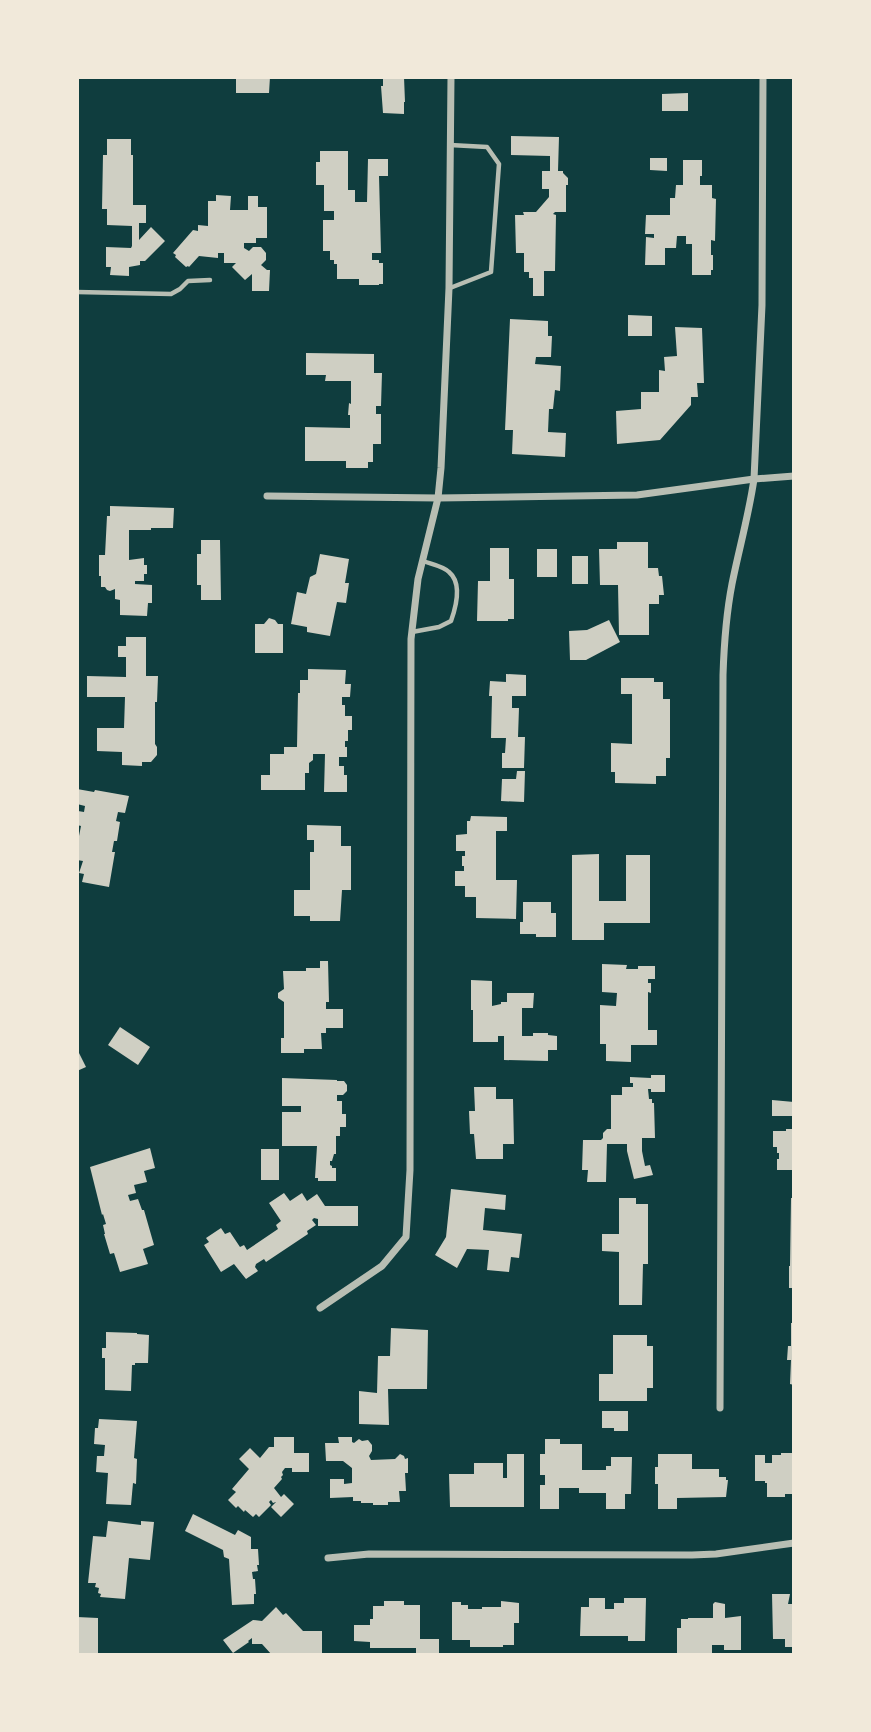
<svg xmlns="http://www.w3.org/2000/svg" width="871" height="1732" font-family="Overpass,sans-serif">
  <rect width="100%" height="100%" fill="#0f3d3e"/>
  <g fill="#cfcfc3">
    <polygon points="236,77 270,77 269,93 236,93"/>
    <polygon points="383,77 404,77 405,102 404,102 404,114 383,113 381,86 383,86"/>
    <polygon points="688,93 688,111 662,111 662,94"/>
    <polygon points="511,136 559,137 558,171 563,171 563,173 568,178 568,185 566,185 566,212 555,212 553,214 556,215 555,271 544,271 544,296 533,296 533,278 529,278 529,272 524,272 524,253 516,253 515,215 524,215 523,212 536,212 549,197 549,189 542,189 542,171 550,171 550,156 511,155"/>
    <polygon points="107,139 131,139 131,155 133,155 133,205 146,205 146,223 139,223 139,240 151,227 165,241 145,261 140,261 140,265 129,267 129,276 110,275 111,267 106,267 106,247 131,248 132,246 132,226 107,225 107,209 102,209 103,155 107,155"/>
    <polygon points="320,151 348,151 348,190 355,190 355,202 367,202 368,159 388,159 388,176 379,176 381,253 372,253 372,260 379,260 379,263 383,263 383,284 379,284 379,285 359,285 359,279 337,279 337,264 334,264 334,260 330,260 330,251 323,251 323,220 334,220 334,211 324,211 324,185 316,185 316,162 320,162"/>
    <polygon points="650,158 667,158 667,171 650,170"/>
    <polygon points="683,160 702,160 702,176 700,176 700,185 712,185 712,198 716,199 715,241 711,240 711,255 713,255 713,270 711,270 711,275 692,275 692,244 686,244 686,236 677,236 676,248 665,248 665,265 645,265 646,237 654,238 654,234 645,234 646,215 670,215 670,198 675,198 676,185 683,185"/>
    <polygon points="216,195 231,196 230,210 248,210 248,196 258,196 258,207 267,207 267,238 256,238 256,243 244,243 244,248 249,251 253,247 261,247 266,253 266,260 261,265 267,270 270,270 269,291 252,291 252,274 245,280 232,267 236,263 224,263 224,253 218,253 218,258 199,256 189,267 188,266 186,267 175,257 176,255 173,253 193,230 198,231 198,225 208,226 208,201 216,201"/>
    <polygon points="628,315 652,316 652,336 628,336"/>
    <polygon points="510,319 548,321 548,336 552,336 551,357 536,357 535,364 561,366 560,391 555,390 553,409 549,409 548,432 566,433 565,457 512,454 513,430 505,430"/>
    <polygon points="675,327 702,328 704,383 697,383 698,397 691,397 691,405 660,440 617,444 616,411 641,409 641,392 659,392 659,370 665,371 664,357 677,356"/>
    <polygon points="306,353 374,354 374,373 382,373 381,406 376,406 376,414 381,414 381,444 373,444 373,462 368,462 368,468 346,468 346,461 305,461 305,427 350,428 350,415 348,415 349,403 351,404 351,381 325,381 326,375 306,375"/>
    <polygon points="110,506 174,508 173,528 151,528 151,530 129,530 129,560 144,558 144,565 147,565 147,574 144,574 144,581 135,581 135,584 152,585 152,603 148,603 147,616 120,615 120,600 115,599 115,589 110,591 107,590 105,587 101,587 101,576 99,576 99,555 105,555 107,516 110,516"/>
    <polygon points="201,540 220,540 221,600 201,600 201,585 197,585 197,554 201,554"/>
    <polygon points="617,542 648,542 648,568 658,568 659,576 662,576 664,595 659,595 659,604 649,604 649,635 619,635 618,585 600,585 599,549 617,549"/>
    <polygon points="490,548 509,548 509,579 514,579 514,619 508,619 508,621 477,621 478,581 490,581"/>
    <rect x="537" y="549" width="20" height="28"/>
    <polygon points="320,554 349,559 345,583 349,583 346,603 337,602 330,636 307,632 307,627 291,624 297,592 306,594 310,577 316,574"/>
    <rect x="572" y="556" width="16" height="28"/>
    <polygon points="269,618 275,620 278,624 283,624 283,653 255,653 255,624 264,624"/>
    <polygon points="609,620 620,642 586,660 570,660 569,631 587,630"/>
    <polygon points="126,637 146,637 146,676 158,676 157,702 155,702 155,744 157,747 157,755 151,762 142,762 142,766 122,765 122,752 97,751 97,728 124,728 125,697 87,697 87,676 126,677 126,657 118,657 118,646 126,646"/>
    <polygon points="308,669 346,670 345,684 351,684 350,697 342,697 342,705 345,705 345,716 352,716 352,730 348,730 348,741 345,741 345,747 347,747 347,757 339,757 339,766 344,766 344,775 347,775 347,792 324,792 325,754 313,754 313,760 309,763 309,773 305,773 305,790 261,790 261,775 270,775 270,754 284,754 284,747 297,747 298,693 300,693 300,680 308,680"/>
    <polygon points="506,674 526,675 526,696 512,696 512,708 519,708 518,737 525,737 524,768 502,768 502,753 505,753 506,738 491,738 492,696 489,696 490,681 506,682"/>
    <polygon points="621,678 654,678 654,682 663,682 663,699 670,699 670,758 666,758 666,776 656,776 656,784 615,783 615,772 611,772 611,743 632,744 632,694 621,694"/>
    <polygon points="517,771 525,771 524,802 501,801 502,779 516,779"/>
    <polygon points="77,789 94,792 95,790 129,796 125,813 118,812 116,821 120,822 117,841 114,841 112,852 115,852 109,887 82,882 84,874 79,873 83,861 77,860 77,836 79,836 81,826 77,825 77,818 78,811 84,812 85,806 77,804"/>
    <polygon points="471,816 507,817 507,831 496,831 496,880 517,880 516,919 476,918 476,897 465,897 465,886 455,886 455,871 464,871 464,866 462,866 462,856 465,856 465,851 456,851 456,835 467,834 467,821 470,821"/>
    <polygon points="307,825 341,826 341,846 351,846 351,890 342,890 340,921 310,921 310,916 294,916 294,890 310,890 310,852 314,852 314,840 307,840"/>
    <polygon points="599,854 599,901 626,901 626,855 650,855 650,923 604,923 604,940 572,940 572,855"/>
    <polygon points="523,902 551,902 551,913 556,913 556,937 536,937 536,934 520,934 520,922 523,922"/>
    <polygon points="320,961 328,961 329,1002 326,1002 326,1009 343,1009 343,1028 326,1028 326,1033 321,1033 322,1049 304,1049 304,1053 281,1053 281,1038 284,1038 284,1002 278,998 278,993 284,989 283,971 306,971 306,968 320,968"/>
    <polygon points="602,964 627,965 626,969 638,969 638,966 655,966 655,979 648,979 648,983 651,983 651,993 648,992 648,1030 657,1030 657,1045 631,1045 631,1062 606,1061 606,1044 600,1044 600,1005 616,1006 617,993 602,992"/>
    <polygon points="471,980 492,981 492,1006 501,1004 501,1002 507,1002 507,993 534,993 533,1008 522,1008 522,1036 533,1036 533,1033 548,1033 548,1035 557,1036 557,1050 548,1050 548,1061 504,1060 504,1036 498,1036 498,1042 473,1042 473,1010 471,1010"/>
    <polygon points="120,1027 150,1047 138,1065 108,1045"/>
    <polygon points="77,1049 86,1067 77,1071"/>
    <polygon points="651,1075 665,1075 665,1092 651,1092 651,1089 648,1089 649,1099 652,1099 652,1103 654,1103 655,1138 642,1138 642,1151 645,1166 650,1165 653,1175 634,1179 627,1151 627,1144 607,1144 606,1182 587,1182 588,1170 582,1170 583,1140 601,1140 603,1138 603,1133 607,1129 611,1129 611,1095 622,1095 622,1087 633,1087 633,1083 630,1083 630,1077 651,1078"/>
    <polygon points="282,1078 337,1080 337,1081 344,1081 347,1085 347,1091 343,1095 337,1095 337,1101 342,1101 342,1114 346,1114 346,1127 340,1127 340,1136 336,1136 336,1154 334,1154 332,1161 330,1161 330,1165 332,1166 332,1168 336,1168 336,1181 318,1181 318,1178 315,1178 317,1146 282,1146 282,1112 301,1112 301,1106 282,1106"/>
    <polygon points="474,1087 496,1087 496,1099 513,1099 514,1144 503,1144 503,1159 476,1159 474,1134 470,1134 469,1111 475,1111"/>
    <polygon points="772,1100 794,1102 794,1116 772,1116"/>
    <polygon points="786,1129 794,1129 794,1170 777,1170 777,1159 779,1159 779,1153 777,1153 777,1147 773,1147 773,1131 786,1131"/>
    <polygon points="150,1148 155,1168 144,1171 147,1182 134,1185 136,1193 128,1195 130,1201 138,1199 142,1210 144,1210 154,1245 143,1249 148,1264 120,1272 114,1253 110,1254 104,1234 105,1234 103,1225 106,1224 103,1214 102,1215 90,1167"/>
    <rect x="261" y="1149" width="18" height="31"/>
    <polygon points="451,1189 506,1195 505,1210 485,1208 483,1230 522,1234 519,1258 511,1257 509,1272 487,1270 489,1250 467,1249 457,1268 435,1255 446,1237"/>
    <polygon points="284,1193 290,1201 302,1193 307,1201 317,1194 325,1206 358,1206 358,1226 318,1226 318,1219 314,1218 312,1220 316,1225 307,1231 308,1234 266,1262 264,1259 256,1264 255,1267 258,1271 246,1279 234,1264 221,1272 204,1245 209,1242 206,1238 221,1228 225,1234 230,1232 240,1247 244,1245 247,1250 278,1229 276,1225 281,1221 269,1203"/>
    <polygon points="619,1198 636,1198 636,1204 648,1204 648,1264 643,1264 642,1305 619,1305 619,1252 602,1251 602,1234 619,1234"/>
    <polygon points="791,1198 794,1198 794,1288 789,1288 789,1266 790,1266"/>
    <polygon points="791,1323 794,1323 794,1385 790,1384 791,1360 787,1360 788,1346 791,1346"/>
    <polygon points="391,1328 428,1330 427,1389 388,1389 389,1425 359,1424 359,1391 377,1393 378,1356 390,1356"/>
    <polygon points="106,1332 137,1333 137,1334 149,1335 148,1363 135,1363 135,1365 132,1365 131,1391 105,1390 105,1358 102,1358 102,1348 106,1348"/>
    <polygon points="613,1335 647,1335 647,1346 653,1346 653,1388 647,1388 647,1401 599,1401 599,1374 613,1374"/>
    <polygon points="602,1411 628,1411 628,1431 614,1431 614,1428 602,1428"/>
    <polygon points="99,1419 137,1421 134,1458 137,1459 136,1484 133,1483 131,1505 106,1504 108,1473 96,1472 97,1456 104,1456 105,1445 94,1444 95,1428 98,1428"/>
    <polygon points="274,1437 294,1437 294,1453 309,1453 309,1472 292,1472 292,1468 285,1468 282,1472 283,1475 281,1477 282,1479 274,1488 281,1497 284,1494 294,1504 281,1517 271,1507 276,1502 273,1503 271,1500 269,1502 271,1505 259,1517 256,1514 253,1517 245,1510 244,1512 238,1506 236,1508 228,1500 236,1492 232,1489 249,1469 239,1459 250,1448 260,1458 269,1447 274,1447"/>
    <polygon points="338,1437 352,1437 352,1442 354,1443 359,1439 362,1441 368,1440 372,1445 372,1451 369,1456 371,1460 395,1459 400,1454 404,1456 405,1459 408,1458 408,1473 405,1473 406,1491 399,1491 400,1502 388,1502 388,1505 373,1505 373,1503 361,1503 361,1501 353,1501 353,1497 330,1498 330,1479 344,1479 344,1484 352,1483 352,1468 343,1461 326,1461 325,1443 339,1443"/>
    <polygon points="545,1439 560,1439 560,1444 582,1444 582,1470 606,1470 606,1466 611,1466 611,1457 632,1457 631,1494 625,1494 625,1509 606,1509 606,1493 579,1493 579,1488 559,1488 559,1509 540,1509 540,1485 545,1485 545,1475 540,1475 540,1454 545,1454"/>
    <polygon points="781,1453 794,1453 794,1494 785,1494 785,1497 767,1497 767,1483 765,1483 765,1481 755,1481 755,1455 765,1455 765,1463 772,1463 772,1455 781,1455"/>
    <polygon points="507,1454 524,1454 524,1507 450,1507 449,1474 474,1474 474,1463 503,1463 503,1478 507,1478"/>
    <polygon points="658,1454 692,1454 692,1469 719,1469 719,1477 726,1477 726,1480 728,1480 726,1497 677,1498 677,1509 658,1509 658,1484 655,1484 655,1467 658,1467"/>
    <polygon points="193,1514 235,1535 238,1530 251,1537 251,1549 258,1549 259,1565 257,1565 258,1571 252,1572 253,1579 255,1579 256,1594 254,1594 254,1604 232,1605 229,1559 224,1557 223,1550 185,1531"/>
    <polygon points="108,1521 141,1525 141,1521 154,1522 150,1560 129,1558 125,1599 100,1597 101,1594 98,1593 99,1588 95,1587 96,1583 88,1583 93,1536 106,1537"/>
    <polygon points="772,1594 790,1594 788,1604 794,1604 794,1647 785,1647 785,1639 773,1639"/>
    <polygon points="589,1598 605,1598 605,1609 614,1609 614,1603 624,1603 624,1598 646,1598 645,1641 628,1641 628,1636 580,1636 581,1607 589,1607"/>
    <polygon points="384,1601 404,1601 404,1605 420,1605 420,1639 439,1639 439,1655 416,1655 416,1648 370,1648 370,1642 354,1641 354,1625 370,1625 370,1619 373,1619 373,1606 384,1606"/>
    <polygon points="501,1601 519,1603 519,1623 514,1623 514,1645 503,1645 503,1647 470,1647 470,1640 452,1640 452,1602 461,1602 461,1605 468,1605 468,1609 482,1609 482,1607 501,1607"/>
    <polygon points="715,1602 725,1604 725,1618 741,1616 741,1650 724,1650 724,1645 712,1645 712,1655 677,1655 677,1628 681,1628 681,1619 688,1619 688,1618 713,1618 713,1604"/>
    <polygon points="276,1607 283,1615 286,1613 303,1631 322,1631 322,1655 272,1655 262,1644 252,1644 252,1638 248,1641 249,1642 233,1653 223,1640 253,1620 262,1621"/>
    <polygon points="77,1617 98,1618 98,1655 77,1655"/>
  </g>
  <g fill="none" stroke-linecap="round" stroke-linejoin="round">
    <g stroke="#b8beb3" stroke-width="4.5">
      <polyline points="450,288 491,272 499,164 487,147 450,145"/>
      <polyline points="77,292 171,294 180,289 188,281 210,280"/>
      <path d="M412,632l27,-5 12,-6c5,-14 11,-38 -2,-49 -6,-6 -18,-8 -26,-11"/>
    </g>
    <g stroke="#b8beb3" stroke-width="7">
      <polyline points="267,496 438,498 637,495 754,479 794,476"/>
      <polyline points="320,1308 382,1266 406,1237 410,1170 411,639 418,579 438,498 441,468 449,288 451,77"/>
      <path d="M720,1408l3,-733c1,-30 3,-60 9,-91 7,-35 17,-70 22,-105l8,-174 1,-228"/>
      <polyline points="328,1558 369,1554 692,1555 716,1554 794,1543"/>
    </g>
  </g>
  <rect width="871" height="1732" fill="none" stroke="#f1e9da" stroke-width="158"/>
</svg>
